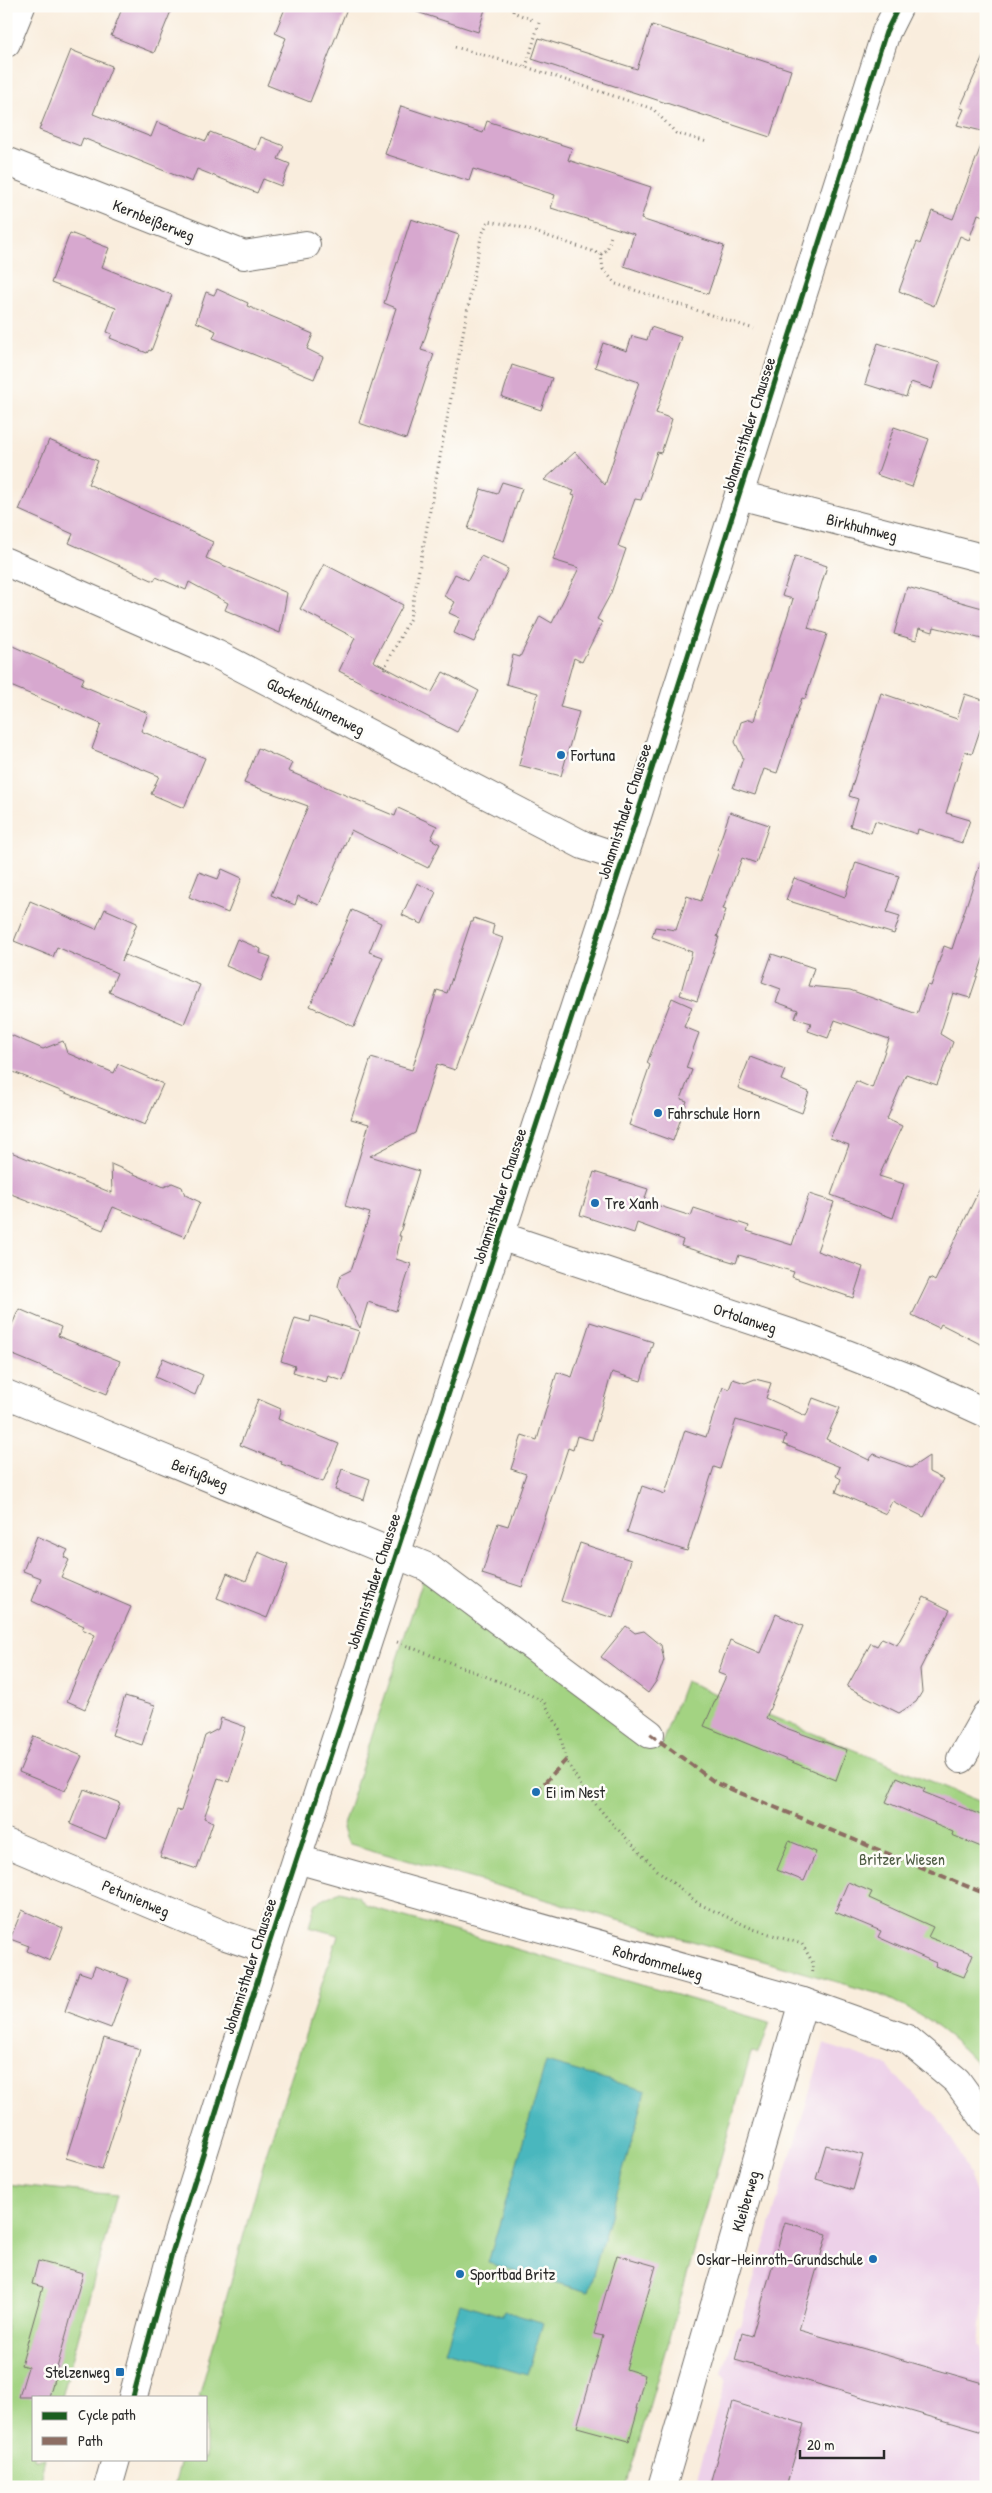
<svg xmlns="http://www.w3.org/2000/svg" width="992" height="2493" font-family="'Patrick Hand',sans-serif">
  <rect width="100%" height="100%" fill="#fdfcf7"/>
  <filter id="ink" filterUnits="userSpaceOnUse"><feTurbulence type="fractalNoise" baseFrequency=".02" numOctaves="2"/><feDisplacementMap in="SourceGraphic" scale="10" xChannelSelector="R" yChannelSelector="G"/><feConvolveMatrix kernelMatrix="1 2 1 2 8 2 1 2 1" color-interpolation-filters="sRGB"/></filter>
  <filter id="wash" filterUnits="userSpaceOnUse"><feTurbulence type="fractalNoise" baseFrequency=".0096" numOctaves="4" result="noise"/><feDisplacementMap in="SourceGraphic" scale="20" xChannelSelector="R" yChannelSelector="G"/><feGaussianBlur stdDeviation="1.12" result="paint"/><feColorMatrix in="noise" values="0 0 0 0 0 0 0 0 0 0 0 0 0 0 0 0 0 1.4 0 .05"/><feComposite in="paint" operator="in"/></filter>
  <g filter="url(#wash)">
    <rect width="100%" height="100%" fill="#f9eddd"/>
    <polygon fill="#edd1e9" points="824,2044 886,2065 938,2118 963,2159 984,2214 986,2276 979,2345 986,2361 986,2487 694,2487 726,2380 722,2374 736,2328 740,2326"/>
    <g fill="#a3d382" stroke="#677f56">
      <path d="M425,1573l235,175 25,-67 301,123v270c-32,-38 -62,-59 -107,-80l-529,-150 -5,-6 -3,-10z"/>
      <polygon points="340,1891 358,1896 367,1906 770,2022 759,2054 751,2053 626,2487 174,2487 181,2459 206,2459 206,2397 199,2397 267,2151 338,1935 309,1927 315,1904"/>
      <polygon points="6,2184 117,2195 62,2397 34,2397 34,2459 45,2459 38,2487 6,2487"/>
    </g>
    <g fill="#48b7be" stroke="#3a7174">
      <polygon points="546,2062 646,2091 588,2292 488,2263"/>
      <polygon points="460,2303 502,2316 504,2311 543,2323 527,2375 445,2351"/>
    </g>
    <g id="blocks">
      <g fill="#d7a8cf">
        <polygon points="123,6 173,6 154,53 111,36"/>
        <polygon points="286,6 348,6 310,102 267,85 286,38 275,33"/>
        <polygon points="414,6 486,6 478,32 414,11"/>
        <polygon points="652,25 791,70 770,137 532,59 539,38 637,69"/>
        <polygon points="71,50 112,66 93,114 151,137 157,122 206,141 210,132 256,150 261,137 284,146 278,159 290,164 281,186 263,179 257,193 197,169 192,182 83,138 80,146 39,130"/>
        <polygon points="986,50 986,132 957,125 964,109 960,108"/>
        <polygon points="401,106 483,133 487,121 572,148 568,160 651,187 641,219 724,246 708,294 624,266 634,234 551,208 555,195 473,169 469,181 385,154"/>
        <polygon points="984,138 986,217 978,214 969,240 960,236 934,306 899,291 917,242 920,244 932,211 953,219"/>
        <polygon points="411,219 459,235 421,350 434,354 406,439 359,423 396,308 384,303"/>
        <polygon points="70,233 109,248 102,267 172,295 151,351 149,350 147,353 110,338 112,334 107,332 116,308 51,283"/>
        <polygon points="217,289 248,303 247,306 313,334 307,349 323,357 314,379 213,338 216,331 196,322 206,292 214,295"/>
        <polygon points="651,327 681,337 656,413 672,419 661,453 657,452 641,500 635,499 618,546 626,549 611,593 597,619 602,622 582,662 574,658 560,707 579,712 561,776 519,765 538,693 506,684 513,655 520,657 540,616 552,623 579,568 553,560 575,496 572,495 574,491 544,480 575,452 605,485 639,382 595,367 603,343 627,351 632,336 647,340"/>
        <polygon points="878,343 940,363 932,389 911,382 906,397 865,384"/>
        <polygon points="512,365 552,378 541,410 502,397"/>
        <polygon points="894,427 929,439 912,487 877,475"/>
        <polygon points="49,440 98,461 88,484 213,542 206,558 287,593 280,633 225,610 228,603 189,582 186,590 156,577 154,581 69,543 73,534 19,510"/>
        <polygon points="502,482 522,488 504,541 468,529 481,489 497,494"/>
        <polygon points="481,556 508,569 474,642 454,633 460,618 449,613 455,602 444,596 455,574 468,580"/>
        <polygon points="795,556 827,566 808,628 827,634 805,699 802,698 777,773 764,769 755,795 733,788 743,758 735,742 741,722 750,719 754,721 755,717 793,599 782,596"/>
        <polygon points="324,564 403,605 373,661 432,692 443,672 479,691 457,732 339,671 355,638 300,609"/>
        <polygon points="907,587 986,609 986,640 934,627 933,632 919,628 916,640 894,634"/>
        <polygon points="6,643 84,678 81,685 148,713 141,731 205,758 184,808 151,794 159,776 92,749 101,724 6,684"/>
        <polygon points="881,693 957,719 965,694 986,701 986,712 972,754 965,751 946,813 970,820 962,843 918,829 917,834 875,821 871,833 850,826 858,799 849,796"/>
        <polygon points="258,748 292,763 288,771 395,816 398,808 437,826 431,839 440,844 428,868 351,830 319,905 298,896 295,905 271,895 308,806 244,783"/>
        <polygon points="730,812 769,825 756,863 742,858 723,909 726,910 717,937 719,937 697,1001 680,995 692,952 652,937 655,927 676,930 687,896 701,901 719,851 717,850"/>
        <polygon points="981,861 986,862 986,950 970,998 953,993 940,1034 953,1042 937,1085 906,1074 887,1119 902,1126 879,1176 904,1184 893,1218 831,1195 849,1145 830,1138 856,1081 872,1088 889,1039 835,1020 828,1038 808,1031 811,1023 795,1018 798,1010 776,1002 781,989 762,982 772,954 814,968 808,986 850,990 917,1014 927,985 931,986 944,946 952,949"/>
        <polygon points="856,862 899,876 887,912 900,916 894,934 786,900 794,878 845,897"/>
        <polygon points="222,869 242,878 228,913 189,897 199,872 218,879"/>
        <polygon points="417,883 436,892 422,924 402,915"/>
        <polygon points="30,901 96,929 105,909 137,923 122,961 125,955 200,985 184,1024 109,992 117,973 57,947 53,957 14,941"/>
        <polygon points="352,910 381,923 369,952 383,957 354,1027 310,1006"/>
        <polygon points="474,918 494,925 492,934 503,938 455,1070 437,1064 415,1133 370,1156 419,1171 399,1236 401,1236 396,1259 411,1264 396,1311 368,1302 360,1328 338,1286 341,1275 351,1270 370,1213 345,1206 369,1124 351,1119 371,1058 412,1070 437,990 447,993 471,922 473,922"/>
        <polygon points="237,939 261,949 260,953 271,957 261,981 226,966"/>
        <polygon points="672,998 692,1007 684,1027 699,1033 686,1068 692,1070 681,1099 687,1101 673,1141 629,1125 650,1065 647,1063"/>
        <polygon points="6,1033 43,1049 63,1041 67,1053 114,1073 118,1064 163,1084 145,1125 6,1069"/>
        <polygon points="750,1057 785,1070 781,1080 809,1092 802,1113 738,1088"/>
        <polygon points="6,1150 112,1193 111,1164 164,1187 172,1183 182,1187 185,1195 200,1202 185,1237 113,1207 103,1230 6,1192"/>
        <polygon points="594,1172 648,1189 644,1201 691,1216 694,1208 749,1226 747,1231 792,1245 809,1194 834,1202 817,1251 863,1267 853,1298 792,1277 794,1272 739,1255 736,1263 681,1246 683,1240 637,1223 634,1233 580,1215"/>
        <polygon points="986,1176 986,1347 941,1324 939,1328 912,1315 930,1278 935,1281"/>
        <polygon points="19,1309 61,1327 58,1336 120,1361 107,1394 6,1352 6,1338"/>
        <polygon points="311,1316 359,1331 343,1381 328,1376 326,1382 293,1372 295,1366 281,1361 295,1318 310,1322"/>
        <polygon points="590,1322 653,1342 641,1381 612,1372 592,1440 577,1436 573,1450 568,1448 522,1587 482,1574 498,1523 508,1526 526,1474 511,1469 522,1435 537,1440 557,1372 572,1377"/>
        <polygon points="163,1358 203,1375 195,1395 155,1377"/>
        <polygon points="733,1379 745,1383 755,1379 771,1383 766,1398 806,1416 813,1398 840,1408 826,1439 869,1460 874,1454 911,1468 929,1456 929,1472 943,1479 924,1517 892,1501 886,1514 836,1492 841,1479 836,1476 840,1467 783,1444 786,1435 736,1420 720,1469 714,1467 687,1551 627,1532 642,1486 665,1494 685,1430 706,1437 723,1387 729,1389"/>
        <polygon points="258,1399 281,1409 278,1419 339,1444 323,1482 293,1470 293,1468 281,1464 282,1462 240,1445"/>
        <polygon points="342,1469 370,1479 364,1500 335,1490"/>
        <polygon points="37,1536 68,1550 64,1557 69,1560 61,1577 131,1607 85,1709 67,1701 95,1635 82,1629 84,1626 32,1601 41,1578 23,1571"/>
        <polygon points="580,1543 631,1560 613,1618 561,1601"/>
        <polygon points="258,1552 288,1565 267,1618 217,1598 227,1573 246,1581"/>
        <polygon points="924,1597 950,1610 920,1669 922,1692 916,1702 899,1713 847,1687 871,1643 877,1646 882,1638 897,1645"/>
        <polygon points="776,1614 803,1626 766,1718 783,1727 847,1750 836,1780 704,1726 726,1676 718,1673 730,1640 760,1653"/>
        <polygon points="626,1626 635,1633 644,1631 661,1645 664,1660 657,1680 648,1693 601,1657"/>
        <polygon points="125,1696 155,1705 142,1745 112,1735"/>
        <polygon points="221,1718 246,1727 229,1782 218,1778 204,1818 213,1822 197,1869 160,1857 177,1810 181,1811 205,1736 218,1729"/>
        <polygon points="34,1736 82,1756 65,1791 19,1772"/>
        <polygon points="897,1777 925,1789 923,1792 986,1817 986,1849 952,1835 953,1832 934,1824 935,1823 886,1802"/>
        <polygon points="84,1789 120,1803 106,1839 70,1824"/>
        <polygon points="789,1841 816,1852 804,1881 777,1870"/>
        <polygon points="848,1882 872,1892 869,1898 933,1927 928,1937 973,1954 964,1977 935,1966 936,1963 878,1937 881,1931 835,1912"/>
        <polygon points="22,1910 63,1928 50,1961 27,1951 29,1946 10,1939"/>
        <polygon points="95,1966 129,1979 111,2028 65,2011 79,1972 91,1976"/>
        <polygon points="104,2038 140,2049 102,2169 66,2158"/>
        <polygon points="826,2145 863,2155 853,2190 816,2179"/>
        <polygon points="785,2222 827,2234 799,2330 986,2384 986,2433 735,2360 742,2333 752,2336"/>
        <polygon points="617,2255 656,2266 626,2369 645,2375 636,2409 638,2409 629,2441 577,2427 603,2336 594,2334"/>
        <polygon points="38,2261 83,2273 49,2397 19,2397 28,2367 21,2365 43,2287 32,2284"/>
        <polygon points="733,2402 804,2424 786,2487 709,2487"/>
      </g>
    </g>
  </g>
  <g filter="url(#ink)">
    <use href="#blocks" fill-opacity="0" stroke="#736f69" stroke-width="1"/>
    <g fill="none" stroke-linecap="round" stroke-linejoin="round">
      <g stroke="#736f69" stroke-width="30">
        <g id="minor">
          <polyline points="6,43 21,6"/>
          <polyline points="6,161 244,255 306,245"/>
          <polyline points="739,495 986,559"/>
          <polyline points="6,562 216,654 583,845 622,858"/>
          <polyline points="500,1236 808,1339 914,1380 986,1413"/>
          <polyline points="6,1394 427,1567 650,1734"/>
          <polyline points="961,1759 986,1715"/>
          <polyline points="6,1843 226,1936 267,1950"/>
          <polyline points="297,1859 803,2002 907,2039 957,2081 986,2121"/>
          <polyline points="133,2397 171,2256 267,1950 629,841 886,32 899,6"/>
          <polyline points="108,2487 116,2459"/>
          <polyline points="662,2487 803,2002"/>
        </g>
      </g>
      <g stroke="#736f69" stroke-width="3" stroke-dasharray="1 4" stroke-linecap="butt">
        <polyline points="514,6 513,12 535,21"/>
        <polyline points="455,47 526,67 653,109 676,133 707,142"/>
        <polyline points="526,67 539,23"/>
        <polyline points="601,254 603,269 616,284 754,329"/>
        <polyline points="384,669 410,618 481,237 488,221 517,226 601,254 607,250 611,236"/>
        <polyline points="397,1642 521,1690 544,1702 559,1728 566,1760 583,1789 608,1819 656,1869 699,1904 753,1929 802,1944 813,1963 811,1976"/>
      </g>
      <use href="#minor" stroke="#fff" stroke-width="28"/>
      <g stroke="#8d6e63" stroke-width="4" stroke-dasharray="8 4" stroke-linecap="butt">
        <polyline points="650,1734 716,1783 986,1894"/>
        <polyline points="536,1792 566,1760"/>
      </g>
      <g stroke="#fdfcf7" stroke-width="8">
        <polyline id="cycleway" points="133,2397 171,2256 267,1950 629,841 886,32 899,6"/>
      </g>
      <use href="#cycleway" stroke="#1b5e20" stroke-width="5"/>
    </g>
  </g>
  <g fill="#1f6fb2" stroke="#fdfcf7" stroke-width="2">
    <circle cx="561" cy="755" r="5"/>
    <circle cx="658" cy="1113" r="5"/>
    <circle cx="595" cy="1203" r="5"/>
    <circle cx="536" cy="1792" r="5"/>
    <circle cx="873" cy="2259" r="5"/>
    <circle cx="460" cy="2274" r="5"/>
    <rect x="115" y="2367" width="10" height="10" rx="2.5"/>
  </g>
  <g text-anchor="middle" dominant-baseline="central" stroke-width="5" stroke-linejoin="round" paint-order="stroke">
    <g font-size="16" fill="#2b2b2b" stroke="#fdfcf7">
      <text transform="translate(154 220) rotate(22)">Kernbeißerweg</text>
      <text transform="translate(748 425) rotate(-72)">Johannisthaler Chaussee</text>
      <text transform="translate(862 527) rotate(14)">Birkhuhnweg</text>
      <text transform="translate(316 706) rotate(27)">Glockenblumenweg</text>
      <text transform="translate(624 811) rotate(-72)">Johannisthaler Chaussee</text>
      <text transform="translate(499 1196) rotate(-72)">Johannisthaler Chaussee</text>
      <text transform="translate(745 1318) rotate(18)">Ortolanweg</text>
      <text transform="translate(200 1474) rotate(22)">Beifußweg</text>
      <text transform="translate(373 1581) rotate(-72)">Johannisthaler Chaussee</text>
      <text transform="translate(136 1898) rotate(23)">Petunienweg</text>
      <text transform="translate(658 1962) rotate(16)">Rohrdommelweg</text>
      <text transform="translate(249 1966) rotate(-72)">Johannisthaler Chaussee</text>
      <text transform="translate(745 2201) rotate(-74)">Kleiberweg</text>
    </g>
    <g font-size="16" fill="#2b2b2b" stroke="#fdfcf7" text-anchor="start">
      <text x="571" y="755">Fortuna</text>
      <text x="668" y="1113">Fahrschule Horn</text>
      <text x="605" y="1203">Tre Xanh</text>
      <text x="546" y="1792">Ei im Nest</text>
      <text x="863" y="2259" text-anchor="end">Oskar-Heinroth-Grundschule</text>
      <text x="470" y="2274">Sportbad Britz</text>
      <text x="110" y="2372" text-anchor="end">Stelzenweg</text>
    </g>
    <g font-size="16" fill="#4f5d45" stroke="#fdfcf7">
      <text x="902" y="1859">Britzer Wiesen</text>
    </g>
  </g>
  <rect width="992" height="2493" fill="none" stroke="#fdfcf7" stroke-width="25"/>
  <rect x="32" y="2396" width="175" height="65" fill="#fdfcf7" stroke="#a9a8a5"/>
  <rect x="42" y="2412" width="25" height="8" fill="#1b5e20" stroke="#a9a8a5"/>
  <text x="78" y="2420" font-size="15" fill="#2b2b2b">Cycle path</text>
  <rect x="42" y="2437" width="25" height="8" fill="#8d6e63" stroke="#a9a8a5"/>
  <text x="78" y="2446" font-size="15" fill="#2b2b2b">Path</text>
  <path d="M800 2450v8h84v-8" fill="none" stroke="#2b2b2b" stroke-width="2.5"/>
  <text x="807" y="2450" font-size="15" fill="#2b2b2b" stroke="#fdfcf7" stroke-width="4" paint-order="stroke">20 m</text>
</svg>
